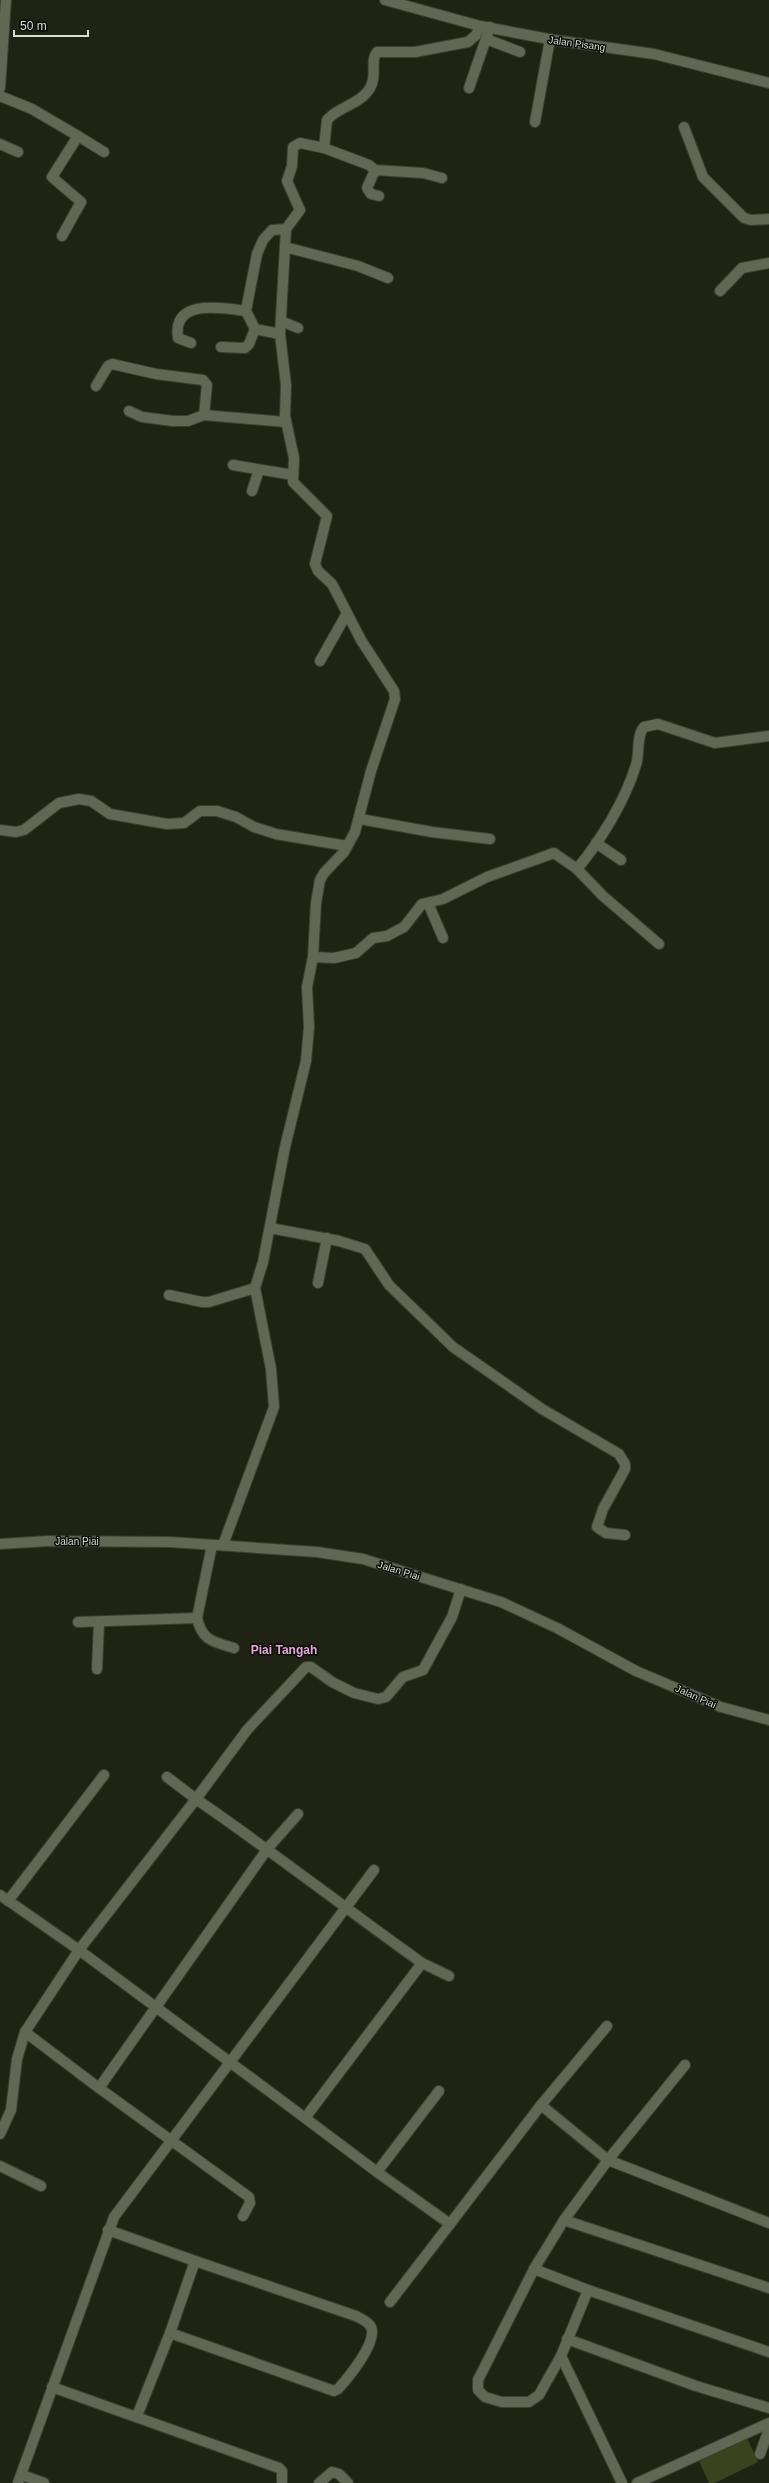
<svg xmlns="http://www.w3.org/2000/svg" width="769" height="2483" font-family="Helvetica,sans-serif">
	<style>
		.green { fill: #3a431e }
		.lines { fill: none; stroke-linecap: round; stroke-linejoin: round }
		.minor-casing { stroke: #3b3f34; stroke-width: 12 }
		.tertiary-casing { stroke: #3b3f34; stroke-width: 12 }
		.minor { stroke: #616755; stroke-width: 10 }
		.tertiary { stroke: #616755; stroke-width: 10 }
		.labels { text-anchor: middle; stroke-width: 3; stroke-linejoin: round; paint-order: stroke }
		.street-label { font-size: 10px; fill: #daddd3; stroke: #0a0c06 }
		.quarter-label { font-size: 12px; font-weight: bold; fill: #e6a8de; stroke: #0a0c06 }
	</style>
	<rect width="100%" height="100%" fill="#1f2314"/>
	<polygon class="green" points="747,2438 758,2462 715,2483 709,2483 699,2461"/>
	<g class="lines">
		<g class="minor-casing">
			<g id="minor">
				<polyline points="486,39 520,52"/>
				<polyline points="0,88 6,0"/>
				<polyline points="469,88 490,27"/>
				<polyline points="0,96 32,109 78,136 52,177 81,202 62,236"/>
				<polyline points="535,122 550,39"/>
				<polyline points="684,127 703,177 744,218 751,220 769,219"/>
				<polyline points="78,136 104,152"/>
				<polyline points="0,144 18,152"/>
				<polyline points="324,148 369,165 375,170 423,173 442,178"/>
				<polyline points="375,170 367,188 371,194 379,196"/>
				<polyline points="285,247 358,266 388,278"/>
				<polyline points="720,291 742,268 769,263"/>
				<polyline points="281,321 298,328"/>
				<polyline points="280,334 255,329 246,311 248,300 257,254 263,240 272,230 286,229"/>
				<path d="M191,343L178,338C172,298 222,308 246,311"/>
				<polyline points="221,347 245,348 249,344 255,329"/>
				<polyline points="96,386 108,366 112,364 156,374 203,380 207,385 204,415"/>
				<polyline points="129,411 142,417 173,421 188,421 204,415 286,422"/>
				<polyline points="233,465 293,475"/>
				<polyline points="252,491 259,470"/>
				<polyline points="320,661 346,615"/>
				<polyline points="360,819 432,832 490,839"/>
				<polyline points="0,830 16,832 24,830 59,803 79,799 91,801 110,814 167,824 184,823 200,811 217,811 236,817 254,827 276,834 347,846"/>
				<polyline points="596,843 621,860"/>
				<path d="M577,869C601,840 625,801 636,765C640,753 636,736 644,727L658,724L715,743L769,736"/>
				<polyline points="428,903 443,938"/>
				<polyline points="313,957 334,958 356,953 373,938 387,936 404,927 422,904 443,899 487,877 554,853 577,869 603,896 659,944"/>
				<polyline points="270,1228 339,1241 365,1249 389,1285 453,1347 542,1409 619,1454 625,1464 625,1469 603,1509 597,1527 606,1533 625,1535"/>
				<polyline points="318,1283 327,1238"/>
				<polyline points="169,1295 202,1302 209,1302 255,1288"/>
				<path d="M223,1545L274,1407L271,1369L255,1288L263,1262L285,1147L306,1061L309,1027L307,987L313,957L316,903L320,880L324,873L344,852L355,832L371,771L395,699L394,691L361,640L332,584L318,571L315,564L327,516L293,482L294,458L285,416L286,385L280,334L286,229L300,210L287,181L292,166L293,147L300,143L324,148L327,120C338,107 358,105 368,91C379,77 369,61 377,52H415L468,42L476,35L480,26"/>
				<polyline points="197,1618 212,1545"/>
				<path d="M78,1622L197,1618C202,1641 214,1642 234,1648"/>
				<polyline points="97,1669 99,1623"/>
				<polyline points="167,1777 196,1799 247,1730 306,1667 311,1667 332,1682 354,1693 378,1699 386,1697 403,1677 423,1670 452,1617 461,1589"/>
				<path d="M0,1895L79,1950L305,2118L422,1963C346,1909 272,1851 196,1799L79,1950L25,2032L17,2059L11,2110L0,2134"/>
				<polyline points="8,1901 104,1775"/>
				<polyline points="422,1963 449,1976"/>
				<polyline points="25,2032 99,2088 268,1848 298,1814"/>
				<polyline points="685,2065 608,2160 564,2220 769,2288"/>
				<polyline points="99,2088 249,2197 250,2203 243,2216"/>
				<polyline points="541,2105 608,2160 769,2223"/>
				<polyline points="305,2118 377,2172 450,2224 541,2105 607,2026"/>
				<polyline points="0,2166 41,2186"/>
				<polyline points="377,2172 439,2091"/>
				<polyline points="108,2230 195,2261 170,2333 137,2416"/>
				<polyline points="534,2269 588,2290"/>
				<polyline points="390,2302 450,2224"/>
				<path d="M170,2333L334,2391L338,2389C348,2378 378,2342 371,2327C368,2321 361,2319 356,2316L195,2261"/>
				<polyline points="567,2339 696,2386 769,2408"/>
				<polyline points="561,2356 539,2395 529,2402 502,2402 485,2397 478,2390 478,2380 534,2269 564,2220"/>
				<polyline points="52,2387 279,2468 282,2471 282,2481"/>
				<polyline points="760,2454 769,2429"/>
				<polyline points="22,2475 44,2483"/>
				<polyline points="18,2483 114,2217 374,1870"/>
				<polyline points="319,2483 332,2472 339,2474 348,2483"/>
				<polyline points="622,2483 561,2356 588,2290 769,2352"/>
				<polyline points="637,2483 769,2423"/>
			</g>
		</g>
		<g class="tertiary-casing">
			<g id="tertiary">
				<polyline points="385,0 480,26 554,40 654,54 769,83"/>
				<polyline points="0,1544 48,1541 170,1542 317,1552 363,1559 501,1602 557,1628 636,1671 721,1707 769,1720"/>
			</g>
		</g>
		<use href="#minor" class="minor"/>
		<use href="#tertiary" class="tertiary"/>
	</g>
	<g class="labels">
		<g class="street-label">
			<text transform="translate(577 43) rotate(8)" y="4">Jalan Pisang</text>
			<text x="77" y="1545">Jalan Piai</text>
			<text transform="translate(399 1570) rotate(17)" y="4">Jalan Piai</text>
			<text transform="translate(696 1696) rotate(24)" y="4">Jalan Piai</text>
		</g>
		<g class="quarter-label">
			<text x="284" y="1654">Piai Tangah</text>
		</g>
	</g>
	<path d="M14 30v6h74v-6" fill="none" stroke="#daddd3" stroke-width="2"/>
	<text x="20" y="30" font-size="12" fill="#daddd3" stroke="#0a0c06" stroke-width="3" paint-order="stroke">50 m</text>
</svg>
